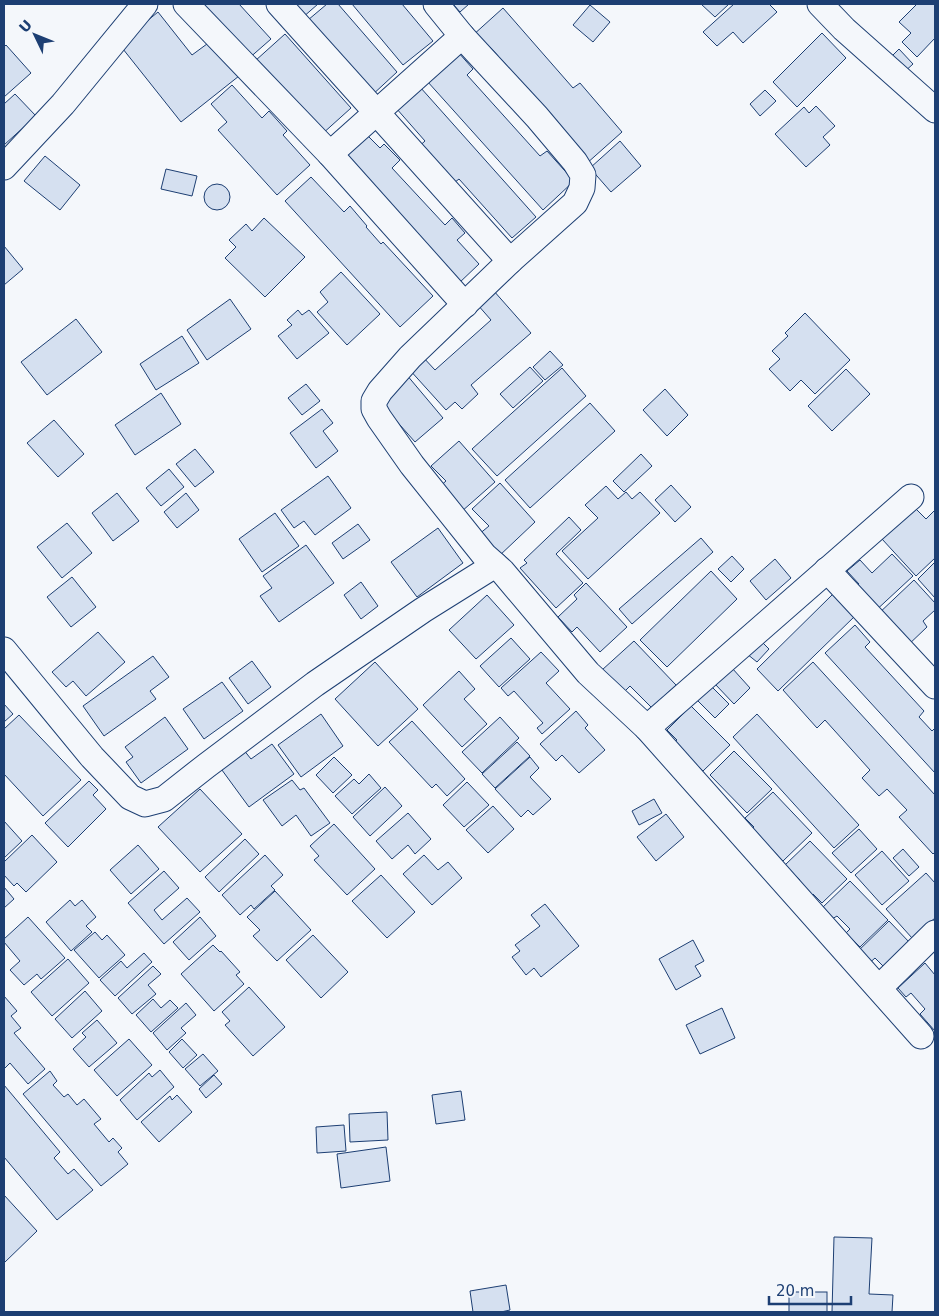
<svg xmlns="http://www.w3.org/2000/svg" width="939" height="1316" font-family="'DejaVu Sans',sans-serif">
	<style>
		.building { fill: #d5e0f0; stroke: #1d3f73 }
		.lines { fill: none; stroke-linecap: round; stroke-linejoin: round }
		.minor-casing { stroke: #1d3f73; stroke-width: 27 }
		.minor { stroke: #f4f7fb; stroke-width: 25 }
	</style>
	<rect width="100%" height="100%" fill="#f4f7fb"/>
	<g class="building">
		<polygon points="197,4 239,4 271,39 247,60"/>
		<polygon points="289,4 318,4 302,18"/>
		<polygon points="327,4 338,4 397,72 370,97 308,20"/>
		<polygon points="352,4 402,4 433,41 403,65"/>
		<polygon points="453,4 469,4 460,12"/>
		<polygon points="701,4 729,4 715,17"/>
		<polygon points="734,4 769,4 777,12 743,43 733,32 717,46 703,32"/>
		<polygon points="917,4 935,4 935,38 917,57 902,42 911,33 899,22"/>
		<polygon points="590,5 610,22 593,42 573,25"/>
		<polygon points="503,8 573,88 580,83 622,132 586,164 548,111 523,83 517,88 501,71 507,66 490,47 485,51 472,36"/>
		<polygon points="158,12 192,55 211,41 239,76 181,122 119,44"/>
		<polygon points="822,33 846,58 797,107 773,82"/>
		<polygon points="285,34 351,108 321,135 255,61"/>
		<polygon points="6,45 31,73 4,97 4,47"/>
		<polygon points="899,49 913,64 903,73 889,59"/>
		<polygon points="458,52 473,69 467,75 540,156 547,151 574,181 543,210 427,81"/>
		<polygon points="232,85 262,118 269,111 287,131 283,135 310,165 277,195 218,130 227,122 211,104"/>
		<polygon points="420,87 536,217 512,238 459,179 450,186 416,149 425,141 396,108"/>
		<polygon points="765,90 776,101 760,116 750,104"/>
		<polygon points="15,94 36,116 4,145 4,104"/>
		<polygon points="816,106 835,126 823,137 830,145 806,167 775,134 804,107 809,113"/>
		<polygon points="366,134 380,148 384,144 400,160 392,168 445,225 452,218 465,233 457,240 479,264 458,284 342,156"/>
		<polygon points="620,141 641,166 611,192 590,168"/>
		<polygon points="45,156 80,185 60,210 24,181"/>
		<polygon points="166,169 197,176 192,196 161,189"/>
		<polygon points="311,177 344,212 350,206 367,226 366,227 381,244 383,242 433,296 400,327 285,201"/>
		<circle cx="217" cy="197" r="13"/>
		<polygon points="264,218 305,257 265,297 225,258 236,247 229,240 246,224 252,231"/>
		<polygon points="4,246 23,269 4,285"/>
		<polygon points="341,272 380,314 347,345 317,312 328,302 320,292"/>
		<polygon points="493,290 531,333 471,385 478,394 462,409 455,402 446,410 408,368 422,356 435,370 491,320 477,304"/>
		<polygon points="230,299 251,329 207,360 187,330"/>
		<polygon points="298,310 302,315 309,310 329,333 297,359 278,336 292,325 287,320"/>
		<polygon points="805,313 850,360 815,394 801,380 790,391 769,369 780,359 772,351 788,336 785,333"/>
		<polygon points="76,319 102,352 47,395 21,362"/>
		<polygon points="182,336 199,363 156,390 140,364"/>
		<polygon points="550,351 563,365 545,380 533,367"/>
		<polygon points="530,367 543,381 513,408 500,394"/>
		<polygon points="562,368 586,396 497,476 472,449"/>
		<polygon points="846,369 870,394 832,431 808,406"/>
		<polygon points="406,374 443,418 415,442 377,399"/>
		<polygon points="306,384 320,401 302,415 288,398"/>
		<polygon points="665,389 688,415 667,436 643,410"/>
		<polygon points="161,393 181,424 135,455 115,425"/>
		<polygon points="590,403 615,431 530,508 505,480"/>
		<polygon points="322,409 333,423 323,431 338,451 316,468 290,433"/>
		<polygon points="54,420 84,454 58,477 27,443"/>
		<polygon points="459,441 495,482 461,512 439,487 446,481 431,466"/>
		<polygon points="195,449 214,472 195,487 176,464"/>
		<polygon points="641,454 652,466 624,492 613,481"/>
		<polygon points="169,469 184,487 161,506 146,488"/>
		<polygon points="328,476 351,508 315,535 304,521 294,528 281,510"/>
		<polygon points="500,483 535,522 498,557 478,535 489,526 472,509"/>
		<polygon points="671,485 691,507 675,522 655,500"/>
		<polygon points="606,486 618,499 626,492 632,499 640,492 660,513 588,579 562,551 598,518 585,505"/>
		<polygon points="117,493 139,521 113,541 92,513"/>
		<polygon points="186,493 199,510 177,528 164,512"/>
		<polygon points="915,508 926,519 935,510 935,558 916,576 882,539"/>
		<polygon points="275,513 299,546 262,572 239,539"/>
		<polygon points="569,517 581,530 556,554 583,583 556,608 520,568 527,563 524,560"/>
		<polygon points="67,523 92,553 62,578 37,547"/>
		<polygon points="358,524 370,540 343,559 332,543"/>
		<polygon points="438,528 463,563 417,597 391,562"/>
		<polygon points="701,538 713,552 632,624 619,609"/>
		<polygon points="306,545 334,583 279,622 260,596 272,588 263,576"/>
		<polygon points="892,554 913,576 872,614 852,591 859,584 847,571 860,560 872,573"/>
		<polygon points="732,556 744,569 731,582 718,569"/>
		<polygon points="775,559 791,578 766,600 750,581"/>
		<polygon points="935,562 935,598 918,579"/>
		<polygon points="711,571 737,599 667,667 640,640"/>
		<polygon points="72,577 96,607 71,627 47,597"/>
		<polygon points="914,580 935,603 935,610 923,621 927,627 905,648 876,616"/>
		<polygon points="361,582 378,606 361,619 344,595"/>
		<polygon points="586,583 627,627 600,652 577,627 572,632 558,617 577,599 574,595"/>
		<polygon points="834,593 856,615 778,691 757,669"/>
		<polygon points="487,595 514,625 476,659 449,630"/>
		<polygon points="855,625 870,642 865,647 924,711 919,717 932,731 935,728 935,773 825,653"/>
		<polygon points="98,632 125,662 86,696 73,681 66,687 52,672"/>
		<polygon points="511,638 530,659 499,687 480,666"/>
		<polygon points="760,640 769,649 757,662 747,654"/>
		<polygon points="634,641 676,685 652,708 630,686 623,693 602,670"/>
		<polygon points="541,652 559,671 546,683 570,709 542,734 537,728 543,723 514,691 508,696 501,688"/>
		<polygon points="153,656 169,677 150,691 156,699 104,736 83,706"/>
		<polygon points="252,661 271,687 248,704 229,678"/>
		<polygon points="375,662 418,709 378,746 335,699"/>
		<polygon points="813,662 935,795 935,852 933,854 899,817 907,810 887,789 879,796 862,778 870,770 825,720 817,728 783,690"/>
		<polygon points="732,668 750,688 734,704 715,684"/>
		<polygon points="459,671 475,689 464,699 487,724 462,747 423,705"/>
		<polygon points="222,682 243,711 204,739 183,709"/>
		<polygon points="711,686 729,704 715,718 697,700"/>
		<polygon points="4,704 13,714 4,722"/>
		<polygon points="691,706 730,745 703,771 674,742 677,740 667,730"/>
		<polygon points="576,711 588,725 585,728 605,750 579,773 562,755 556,761 540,744"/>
		<polygon points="321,714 343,746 301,777 278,745"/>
		<polygon points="757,714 859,825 834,848 733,737"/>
		<polygon points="19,715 81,780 43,816 4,774 4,729"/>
		<polygon points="165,717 188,749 141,783 126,762 133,757 125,747"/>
		<polygon points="500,717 519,738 482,773 462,752"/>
		<polygon points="412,721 465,779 447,796 436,784 432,788 389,742"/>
		<polygon points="517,742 530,756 495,788 482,774"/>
		<polygon points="272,744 294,774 249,807 219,766 243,749 251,759"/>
		<polygon points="734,751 772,789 747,813 710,775"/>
		<polygon points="334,757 352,775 333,793 316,775"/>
		<polygon points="530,757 539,768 530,777 551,799 533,815 528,810 521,817 495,789"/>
		<polygon points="369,774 381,788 352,814 335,796 354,779 359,784"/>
		<polygon points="292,780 300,790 304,788 330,823 311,836 296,815 282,826 263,800"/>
		<polygon points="89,781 98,790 93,795 106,809 68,847 45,823"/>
		<polygon points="467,782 489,805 464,827 443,805"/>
		<polygon points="385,787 402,806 370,836 353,817"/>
		<polygon points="200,789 242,834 200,872 158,827"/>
		<polygon points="773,792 812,833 783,861 752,829 754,827 745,818"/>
		<polygon points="654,799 662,813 639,825 632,811"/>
		<polygon points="493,806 514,829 488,853 466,830"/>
		<polygon points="408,813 431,839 415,854 408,845 392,859 376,841"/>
		<polygon points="666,814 684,837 656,861 637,837"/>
		<polygon points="4,821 22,841 4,858"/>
		<polygon points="334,824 375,869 347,895 314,860 319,856 310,846"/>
		<polygon points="859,829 877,849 851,873 832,853"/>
		<polygon points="32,835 57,862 26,892 17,883 14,886 4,875 4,862"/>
		<polygon points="245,839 259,854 219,892 205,877"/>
		<polygon points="810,841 847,879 822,903 813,894 807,900 794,886 800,880 785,865"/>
		<polygon points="138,845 159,869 131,894 110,870"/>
		<polygon points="903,849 919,867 909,876 893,858"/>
		<polygon points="882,851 909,881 882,905 855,875"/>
		<polygon points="265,855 283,875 271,886 275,890 254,909 251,905 240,915 222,895"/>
		<polygon points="424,855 438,870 448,862 462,878 432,905 403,874"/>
		<polygon points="164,871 179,888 154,910 162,920 187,898 200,912 164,944 128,903"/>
		<polygon points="926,873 935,883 935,918 912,938 886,909"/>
		<polygon points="381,875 415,912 387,938 352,901"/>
		<polygon points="850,881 888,920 860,947 846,933 850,929 837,916 832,919 822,908"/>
		<polygon points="4,887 14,899 4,908"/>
		<polygon points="275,891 311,930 277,961 253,936 260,930 247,917"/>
		<polygon points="70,900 75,906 82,900 96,917 86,926 92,932 71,951 46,922"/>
		<polygon points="545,904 579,946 541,977 534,968 526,975 512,957 520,951 515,945 540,926 531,915"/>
		<polygon points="28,917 65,958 41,979 37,974 24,985 10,970 20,961 4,942 4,939"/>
		<polygon points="200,917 216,936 189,960 173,942"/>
		<polygon points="889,921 910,943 885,968 875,958 866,966 855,954"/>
		<polygon points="95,932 102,940 107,935 125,955 99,978 74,950"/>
		<polygon points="313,935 348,972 321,998 286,960"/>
		<polygon points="693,940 704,961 695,966 701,976 676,990 659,959"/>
		<polygon points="213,945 220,952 221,951 240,972 236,975 244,984 214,1011 181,974"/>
		<polygon points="144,953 152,962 115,996 100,980 121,961 127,968"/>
		<polygon points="68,959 89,983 52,1016 31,992"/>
		<polygon points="925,963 935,975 935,1031 920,1014 925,1009 911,993 906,997 898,988"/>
		<polygon points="153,966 161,974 148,985 156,994 132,1014 118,998"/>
		<polygon points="249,987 285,1027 253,1056 225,1025 230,1021 222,1012"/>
		<polygon points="85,991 102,1011 72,1038 55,1019"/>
		<polygon points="4,996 17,1011 11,1016 21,1028 14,1033 45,1069 28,1084 10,1063 4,1069"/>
		<polygon points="153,999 161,1008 170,1000 178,1008 151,1032 136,1015"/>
		<polygon points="186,1003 196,1015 181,1028 186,1033 167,1050 153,1033"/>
		<polygon points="722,1008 735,1038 700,1054 686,1025"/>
		<polygon points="97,1020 117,1043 89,1067 73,1049 86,1037 82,1033"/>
		<polygon points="129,1039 152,1065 117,1096 94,1070"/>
		<polygon points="182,1039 197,1055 183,1068 169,1052"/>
		<polygon points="203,1054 218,1071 200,1086 185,1069"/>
		<polygon points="160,1070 174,1087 137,1120 120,1100 149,1073 152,1077"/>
		<polygon points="50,1071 57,1081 53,1085 64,1097 68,1094 77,1105 84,1099 101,1119 94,1124 109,1142 113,1138 122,1148 118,1152 128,1164 101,1186 23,1094"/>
		<polygon points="214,1075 222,1084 206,1098 199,1089"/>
		<polygon points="4,1085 60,1152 54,1158 68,1174 74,1169 93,1190 57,1220 4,1157"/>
		<polygon points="461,1091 465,1120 436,1124 432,1095"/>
		<polygon points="177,1095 192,1112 159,1142 141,1122 170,1096 172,1100"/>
		<polygon points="387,1112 388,1140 350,1142 349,1114"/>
		<polygon points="344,1125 346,1151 317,1153 316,1127"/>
		<polygon points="386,1147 390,1181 341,1188 337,1154"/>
		<polygon points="4,1195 37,1231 4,1263"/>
		<polygon points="834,1237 872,1238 869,1294 893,1295 892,1312 832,1312"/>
		<polygon points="506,1285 510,1310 501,1312 473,1312 470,1291"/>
		<rect x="789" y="1292" width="38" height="20"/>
	</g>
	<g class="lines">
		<g class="minor-casing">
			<g id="minor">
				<polyline points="186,4 330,154 465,305"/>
				<polyline points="279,4 510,261"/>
				<polyline points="436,4 462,36 537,117 575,162 583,175 582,188 575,203 510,261 410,357 380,391 374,401 374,409 379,418 412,465 484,555 502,571 588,673 647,728 921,1036"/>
				<polyline points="820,4 844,29 935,110"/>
				<polyline points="330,154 462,36"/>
				<polyline points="4,167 63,104 145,4"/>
				<polyline points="827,570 935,686"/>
				<polyline points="4,650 92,757 130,797 145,804 164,799 206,766 315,684 423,610 495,565"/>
				<polyline points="647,728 911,497"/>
				<polyline points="879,988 935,933"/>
			</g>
		</g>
		<use href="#minor" class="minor"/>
	</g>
	<rect width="939" height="1316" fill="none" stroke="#1d3f73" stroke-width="10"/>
	<g transform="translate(35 35) rotate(313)" stroke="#f4f7fb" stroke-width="4" paint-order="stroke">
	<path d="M0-4L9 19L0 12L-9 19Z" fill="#1d3f73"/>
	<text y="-8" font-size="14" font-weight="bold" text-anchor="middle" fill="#1d3f73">U</text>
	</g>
	<path d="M769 1296v8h82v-8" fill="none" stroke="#1d3f73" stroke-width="2.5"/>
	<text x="776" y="1296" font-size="15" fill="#1d3f73" stroke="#f4f7fb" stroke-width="4" paint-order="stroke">20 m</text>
</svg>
